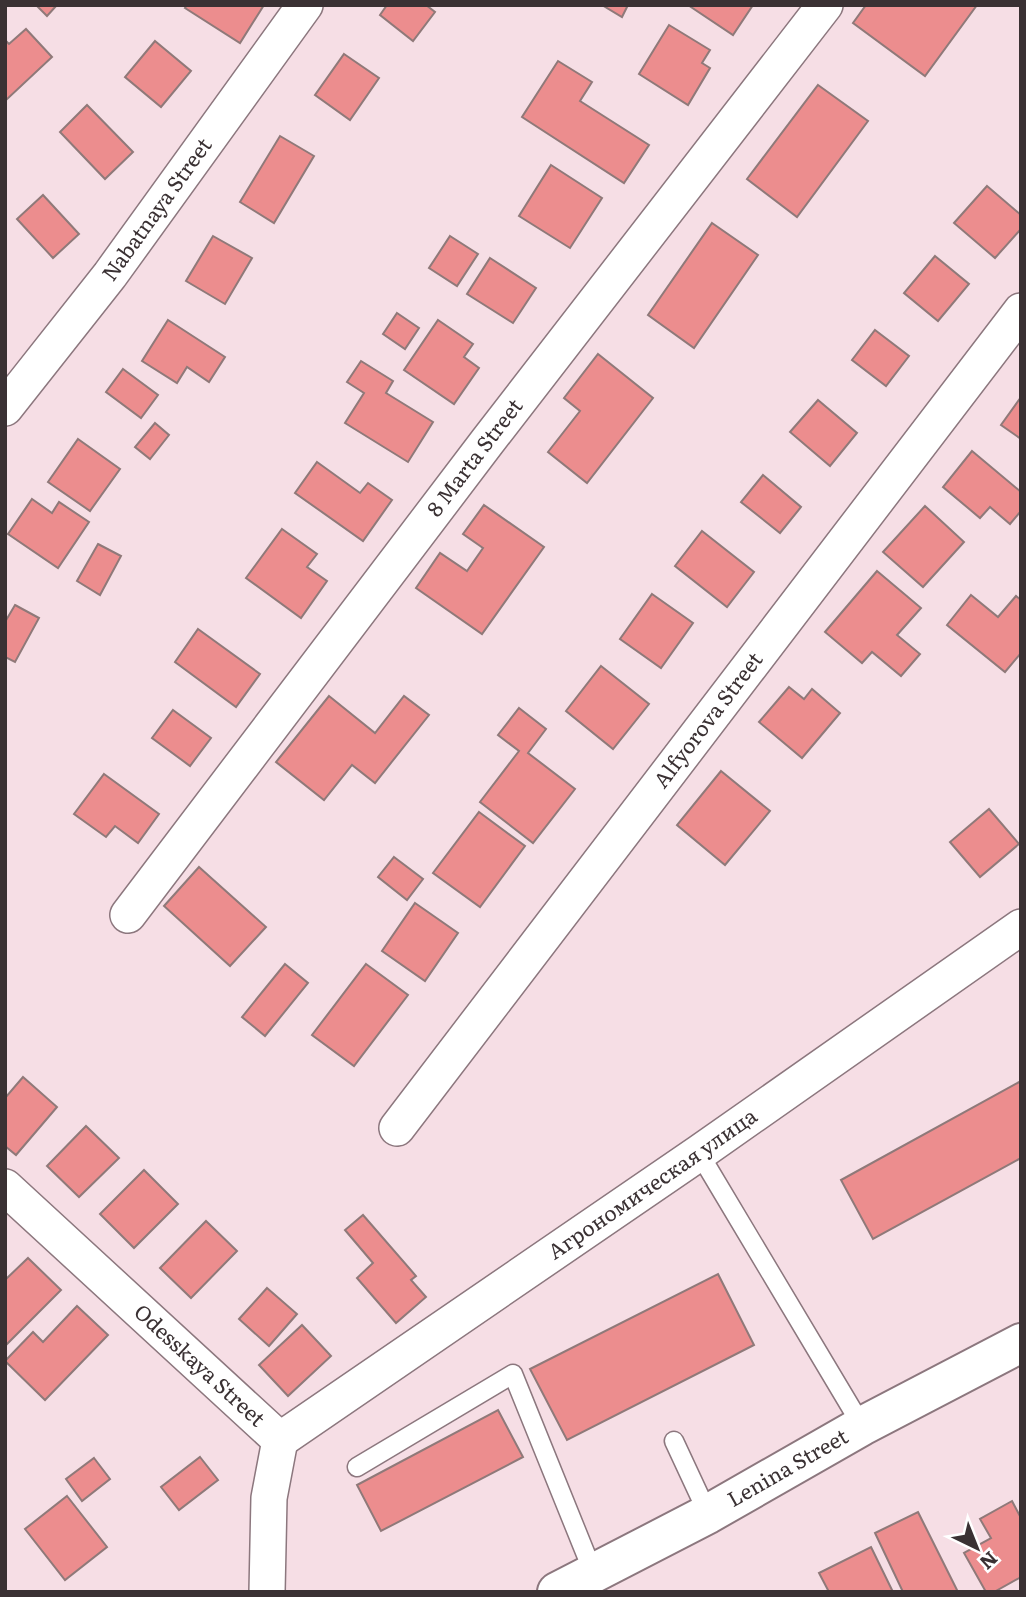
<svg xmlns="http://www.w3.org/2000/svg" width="1026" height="1597" font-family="Literata,serif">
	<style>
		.building { fill: #ec8d8e; stroke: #8f7979; stroke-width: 2 }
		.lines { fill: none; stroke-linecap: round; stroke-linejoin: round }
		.service-casing { stroke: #8c777e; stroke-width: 21 }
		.minor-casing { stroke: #8c777e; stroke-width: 38 }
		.tertiary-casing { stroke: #8c777e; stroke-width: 42 }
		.service { stroke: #fff; stroke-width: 18 }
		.minor { stroke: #fff; stroke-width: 35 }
		.tertiary { stroke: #fff; stroke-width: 38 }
		.labels { text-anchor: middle; stroke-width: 7; stroke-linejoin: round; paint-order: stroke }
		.street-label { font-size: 21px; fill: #3a3133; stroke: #fff }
	</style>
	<rect width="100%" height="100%" fill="#f6dee5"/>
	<g class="building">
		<polygon points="36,5 57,5 47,16"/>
		<polygon points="187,5 264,5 240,43 185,8"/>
		<polygon points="387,5 426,5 435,12 413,41 380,15"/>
		<polygon points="602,5 628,5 622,17"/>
		<polygon points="688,5 753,5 733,35"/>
		<polygon points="866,5 977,5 925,76 853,23"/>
		<polygon points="669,25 710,50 702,63 710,68 688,105 639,74"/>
		<polygon points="26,29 52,57 5,101 5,40 9,44"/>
		<polygon points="155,41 191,71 161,107 125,77"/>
		<polygon points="344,54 379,78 350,120 315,95"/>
		<polygon points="558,61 592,82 580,101 649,145 624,183 522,117"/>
		<polygon points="818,85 868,121 797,217 747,179"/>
		<polygon points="87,105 133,152 105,179 60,132"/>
		<polygon points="280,136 314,156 274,223 240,202"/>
		<polygon points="551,165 602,198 570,248 519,216"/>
		<polygon points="987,186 1021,215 1021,229 995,258 954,223"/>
		<polygon points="43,195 79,234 53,258 17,219"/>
		<polygon points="712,223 758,255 694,348 648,315"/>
		<polygon points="213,236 252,258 225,304 186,281"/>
		<polygon points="450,236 478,254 457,286 429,268"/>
		<polygon points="935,256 969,284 938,321 904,293"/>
		<polygon points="490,258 536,288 513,323 467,294"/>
		<polygon points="397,313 419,328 405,349 383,334"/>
		<polygon points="168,320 225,357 209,382 187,367 177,383 142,361"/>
		<polygon points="438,320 473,344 464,357 479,368 454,404 404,370"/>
		<polygon points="875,330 909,356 886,386 852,360"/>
		<polygon points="598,354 653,398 587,483 548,452 580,411 564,398"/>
		<polygon points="361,361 393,381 386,393 433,422 408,462 345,423 364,393 347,382"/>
		<polygon points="123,369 158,395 141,418 106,392"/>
		<polygon points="1021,397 1021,439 1001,425"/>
		<polygon points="818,400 857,433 830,466 790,432"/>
		<polygon points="155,423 169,435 150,459 135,447"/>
		<polygon points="78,439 120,469 90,511 48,482"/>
		<polygon points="972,451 1021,492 1021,511 1010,524 990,507 980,518 943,487"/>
		<polygon points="317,462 360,493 368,483 392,500 363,541 295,493"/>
		<polygon points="763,475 801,507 780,533 741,502"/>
		<polygon points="32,499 52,513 59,502 89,522 58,568 8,534"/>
		<polygon points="484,505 544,547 482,634 416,588 440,553 467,571 483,548 463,534"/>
		<polygon points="925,506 964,542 923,587 883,552"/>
		<polygon points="282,529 317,554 307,567 327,581 301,618 246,578"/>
		<polygon points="702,531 754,572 727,607 675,566"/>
		<polygon points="98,544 121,556 100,595 77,581"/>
		<polygon points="877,571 921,608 897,635 920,654 901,676 872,652 862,663 825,632"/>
		<polygon points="652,594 693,623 661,668 620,639"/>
		<polygon points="971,595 998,617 1016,596 1021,600 1021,653 1005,672 947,625"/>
		<polygon points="15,605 39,618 15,662 5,657 5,622"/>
		<polygon points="198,629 260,674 236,707 175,662"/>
		<polygon points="601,666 649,704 613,749 566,711"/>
		<polygon points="789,687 804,699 812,689 840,713 802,758 759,722"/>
		<polygon points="329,696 375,733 404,696 429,715 375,783 352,765 324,800 276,762"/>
		<polygon points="519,708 546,729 528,753 575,789 533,843 480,802 519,751 498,735"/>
		<polygon points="173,710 211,738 190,766 152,738"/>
		<polygon points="721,771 770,811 725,865 677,825"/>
		<polygon points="104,774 159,814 138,843 115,826 106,837 74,814"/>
		<polygon points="989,809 1019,844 980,877 950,842"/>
		<polygon points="479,812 525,846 480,907 433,873"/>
		<polygon points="394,857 423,879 407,900 378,877"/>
		<polygon points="199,867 266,927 230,966 164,906"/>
		<polygon points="415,903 458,933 425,981 382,951"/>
		<polygon points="285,964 308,983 265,1036 242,1017"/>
		<polygon points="366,964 408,995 354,1066 312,1035"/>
		<polygon points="23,1077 57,1107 16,1155 5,1146 5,1098"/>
		<polygon points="1021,1081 1021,1158 873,1239 841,1180"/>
		<polygon points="86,1126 119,1158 79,1197 47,1166"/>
		<polygon points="144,1170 178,1204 134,1248 100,1214"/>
		<polygon points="363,1215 416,1276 411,1280 426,1297 396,1323 357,1278 373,1263 345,1230"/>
		<polygon points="206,1221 237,1251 191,1298 160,1268"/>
		<polygon points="28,1258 61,1290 6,1345 5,1280"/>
		<polygon points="718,1274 754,1345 567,1440 530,1369"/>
		<polygon points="267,1288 297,1314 269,1346 239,1319"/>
		<polygon points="77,1306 108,1335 45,1400 5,1361 33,1332 43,1342"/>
		<polygon points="302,1325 331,1356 288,1396 259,1365"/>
		<polygon points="498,1410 523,1457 381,1531 357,1485"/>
		<polygon points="200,1457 218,1480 179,1510 161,1487"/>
		<polygon points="94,1458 110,1479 82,1501 66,1479"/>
		<polygon points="67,1496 107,1547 65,1580 25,1529"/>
		<polygon points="1012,1501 1021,1518 1021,1577 994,1592 986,1592 964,1553 991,1538 980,1519"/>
		<polygon points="918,1512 958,1592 903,1592 875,1533"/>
		<polygon points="871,1547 893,1592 829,1592 819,1573"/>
	</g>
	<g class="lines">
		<g class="service-casing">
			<g id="service">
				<polyline points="699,1153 862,1426"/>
				<polyline points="674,1441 708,1514"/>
				<polyline points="357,1467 513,1374 593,1572"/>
			</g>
		</g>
		<g class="minor-casing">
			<g id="minor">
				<path id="s1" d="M5,408L110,275L305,5"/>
				<path id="s2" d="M128,915L487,442L825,5"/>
				<path id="s3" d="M397,1128L1021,311"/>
				<path id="s4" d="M5,1187L280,1440L269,1498L267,1592"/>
				<path id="s5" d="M280,1440L699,1153L1021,927"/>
			</g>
		</g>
		<g class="tertiary-casing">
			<g id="tertiary">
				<path id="s6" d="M557,1592L708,1514L862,1426L1021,1343"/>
			</g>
		</g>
		<use href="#service" class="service"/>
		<use href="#minor" class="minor"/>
		<use href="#tertiary" class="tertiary"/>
	</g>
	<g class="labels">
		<g class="street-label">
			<text dy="7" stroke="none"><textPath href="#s1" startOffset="250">Nabatnaya Street</textPath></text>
			<text dy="7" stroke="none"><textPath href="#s2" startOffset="574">8 Marta Street</textPath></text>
			<text dy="7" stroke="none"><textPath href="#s3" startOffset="513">Alfyorova Street</textPath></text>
			<text dy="7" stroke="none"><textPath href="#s5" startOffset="452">Агрономическая улица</textPath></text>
			<text dy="7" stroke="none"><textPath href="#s4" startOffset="264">Odesskaya Street</textPath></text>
			<text dy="7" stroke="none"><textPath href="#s6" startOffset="262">Lenina Street</textPath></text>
		</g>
	</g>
	<rect width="1026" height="1597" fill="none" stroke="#3a3133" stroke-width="14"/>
	<g transform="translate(977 1548) rotate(137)" stroke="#ffffff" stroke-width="5" paint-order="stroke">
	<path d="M0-5L12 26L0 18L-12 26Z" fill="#3a3133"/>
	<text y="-10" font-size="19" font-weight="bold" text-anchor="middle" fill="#3a3133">N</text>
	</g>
</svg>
